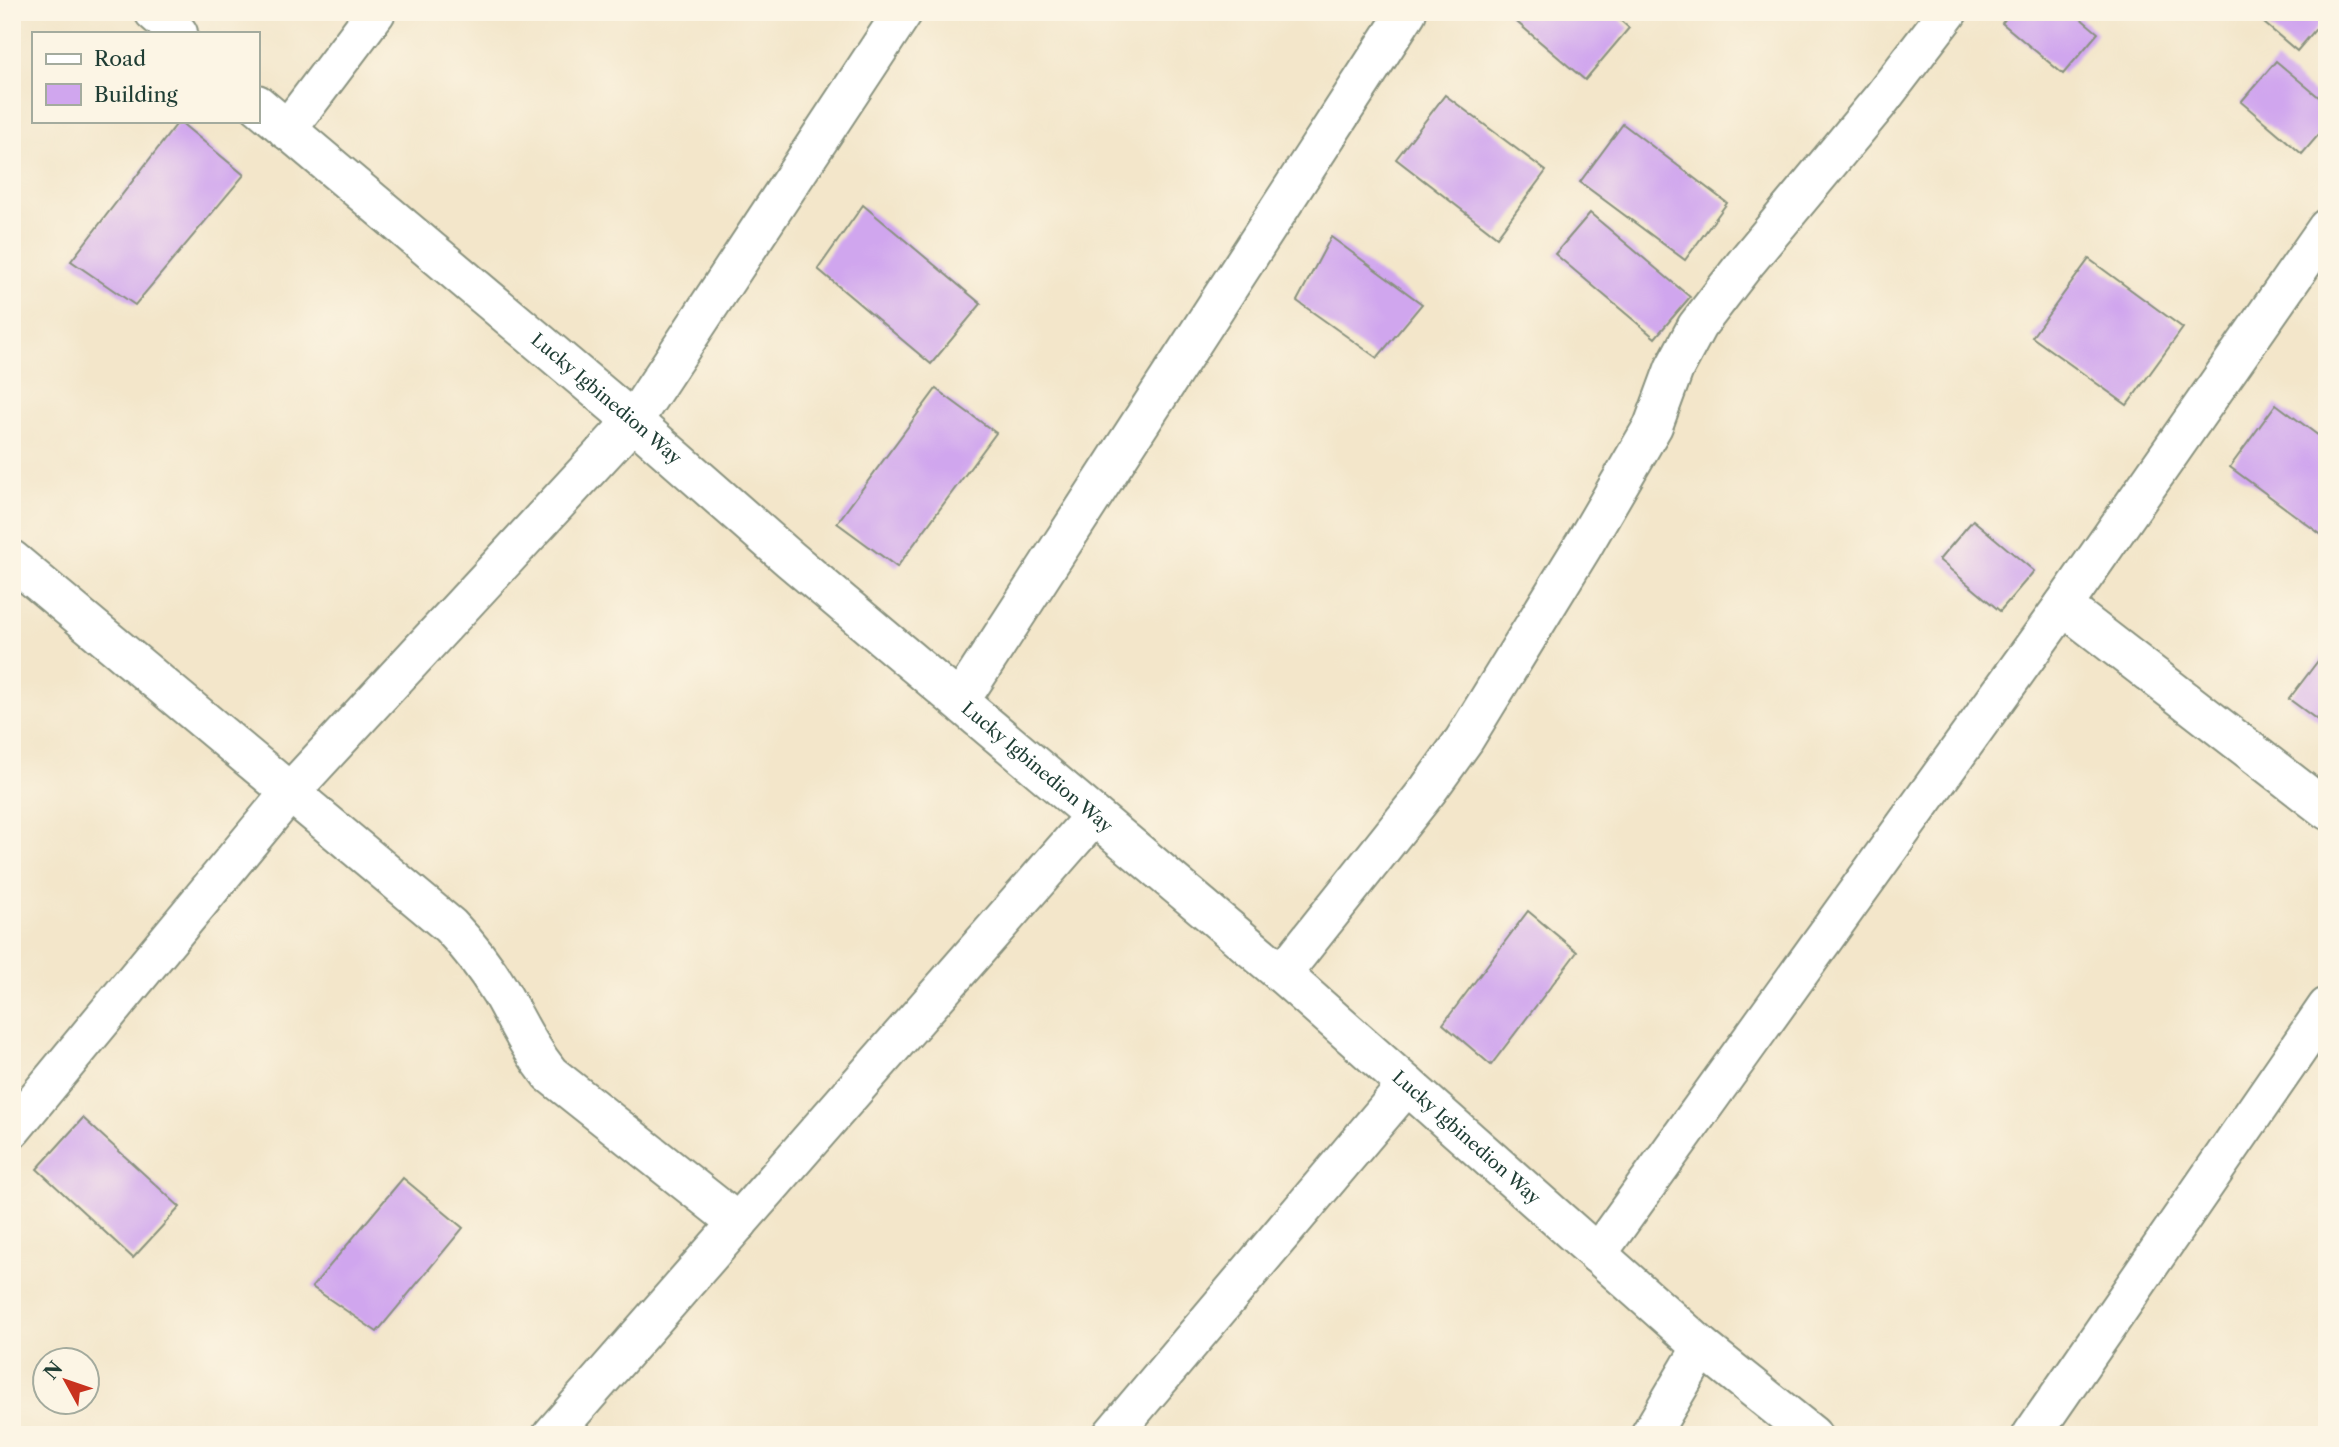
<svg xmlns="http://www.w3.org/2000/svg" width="2339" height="1447" font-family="'Libre Caslon Text',serif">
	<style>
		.building { fill: #d0a6ee }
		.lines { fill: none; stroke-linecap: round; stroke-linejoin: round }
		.minor-casing { stroke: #89927f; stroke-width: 42 }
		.tertiary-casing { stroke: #89927f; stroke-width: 42 }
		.minor { stroke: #fff; stroke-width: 38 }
		.tertiary { stroke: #fff; stroke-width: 38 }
		.labels { text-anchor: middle; stroke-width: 5; stroke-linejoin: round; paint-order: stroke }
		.street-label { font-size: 18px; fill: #1f3d34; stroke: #fcf5e5 }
	</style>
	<rect width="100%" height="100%" fill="#fcf5e5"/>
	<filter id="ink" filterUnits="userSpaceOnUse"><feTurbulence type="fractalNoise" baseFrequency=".0143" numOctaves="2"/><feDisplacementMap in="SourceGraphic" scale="14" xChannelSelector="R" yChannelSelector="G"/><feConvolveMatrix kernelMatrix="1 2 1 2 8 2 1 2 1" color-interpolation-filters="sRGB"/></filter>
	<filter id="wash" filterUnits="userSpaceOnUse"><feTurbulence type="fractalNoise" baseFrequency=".00686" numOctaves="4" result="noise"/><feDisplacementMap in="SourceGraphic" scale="28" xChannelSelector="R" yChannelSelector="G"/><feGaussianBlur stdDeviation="1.57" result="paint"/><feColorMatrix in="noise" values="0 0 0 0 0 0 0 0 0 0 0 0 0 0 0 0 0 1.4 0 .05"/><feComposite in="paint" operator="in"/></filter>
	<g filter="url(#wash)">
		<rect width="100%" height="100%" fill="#f3e6ca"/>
		<g id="blocks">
			<g class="building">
				<polygon points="1505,12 1611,12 1629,28 1585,80"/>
				<polygon points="2011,12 2073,12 2098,33 2063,74 2002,23"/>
				<polygon points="2251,12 2327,12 2327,16 2297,51"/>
				<polygon points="2276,61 2327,104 2327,125 2302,154 2241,102"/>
				<polygon points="1445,95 1546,171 1497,237 1396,159"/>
				<polygon points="179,121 244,175 135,305 71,261"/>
				<polygon points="1623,124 1727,203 1685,260 1580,182"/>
				<polygon points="863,205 981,304 931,364 818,269"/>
				<polygon points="1590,213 1690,297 1655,338 1555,254"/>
				<polygon points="1331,237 1422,304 1377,358 1297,301"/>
				<polygon points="2089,259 2183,328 2127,405 2032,337"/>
				<polygon points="936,389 996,433 897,567 837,523"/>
				<polygon points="2276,404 2327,442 2327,539 2230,467"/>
				<polygon points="1973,520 2034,571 2000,611 1939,560"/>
				<polygon points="2327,649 2327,727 2289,699"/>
				<polygon points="1528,911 1577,952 1491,1065 1443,1024"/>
				<polygon points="83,1118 180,1207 133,1258 37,1169"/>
				<polygon points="403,1178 463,1228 377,1332 312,1287"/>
			</g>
		</g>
	</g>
	<g filter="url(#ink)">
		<use href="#blocks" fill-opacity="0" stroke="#89927f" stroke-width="2"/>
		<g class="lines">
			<g class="minor-casing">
				<g id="minor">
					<polyline points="287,130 376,12"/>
					<path d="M12,560L450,926C469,946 486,968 500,991C517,1021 528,1046 550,1074L738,1223"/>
					<polyline points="2063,606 2327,810"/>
					<polyline points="960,701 1407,12"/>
					<polyline points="1282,974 1428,790 1464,740 1583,546 1653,426 1674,369 1697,326 1748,260 1879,102 1948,12"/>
					<polyline points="12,1129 291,791 633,421 903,12"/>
					<polyline points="1597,1254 2063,606 2327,228"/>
					<polyline points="552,1435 1094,816"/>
					<polyline points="1112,1435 1407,1085"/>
					<polyline points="1650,1435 1702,1347"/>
					<polyline points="2032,1435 2327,1007"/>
				</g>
			</g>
			<g class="tertiary-casing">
				<g id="tertiary">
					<polyline points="154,12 178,33"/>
					<path id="s1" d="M257,104L633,421L790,559L1282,974L1702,1347L1812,1435"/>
				</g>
			</g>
			<use href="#minor" class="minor"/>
			<use href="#tertiary" class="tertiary"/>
		</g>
	</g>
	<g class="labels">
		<g class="street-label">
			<text dy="6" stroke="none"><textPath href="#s1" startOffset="457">Lucky Igbinedion Way</textPath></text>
			<text dy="6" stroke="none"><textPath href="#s1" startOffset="1024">Lucky Igbinedion Way</textPath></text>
			<text dy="6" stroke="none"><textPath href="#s1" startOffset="1591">Lucky Igbinedion Way</textPath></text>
		</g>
	</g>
	<rect width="2339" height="1447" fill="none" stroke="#fcf5e5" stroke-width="42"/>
	<rect x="32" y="32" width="228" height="91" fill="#fcf5e5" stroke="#a4ab9e" stroke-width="2"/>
	<rect x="46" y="54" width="35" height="10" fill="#ffffff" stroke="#a4ab9e" stroke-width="2"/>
	<text x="94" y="66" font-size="21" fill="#1f3d34">Road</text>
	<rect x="46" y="84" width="35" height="21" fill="#d0a6ee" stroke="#a4ab9e" stroke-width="2"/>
	<text x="94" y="102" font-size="21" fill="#1f3d34">Building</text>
	<g transform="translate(66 1381) rotate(310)"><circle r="33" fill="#fcf5e5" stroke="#a4ab9e" stroke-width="2"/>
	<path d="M0-5L12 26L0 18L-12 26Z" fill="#c8321e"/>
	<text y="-10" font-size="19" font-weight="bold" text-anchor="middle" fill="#1f3d34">N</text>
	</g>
</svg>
